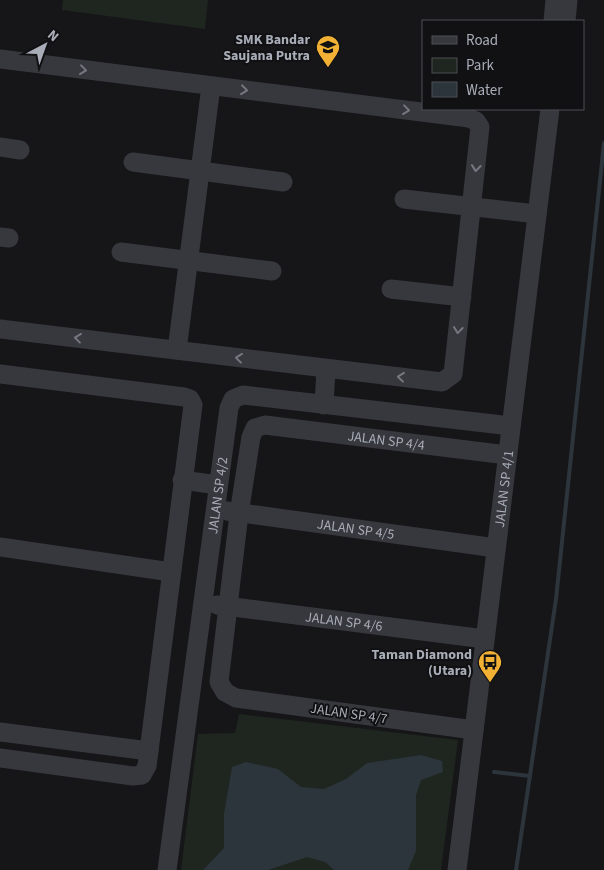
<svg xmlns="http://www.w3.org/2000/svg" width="604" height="870" font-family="'Source Sans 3',sans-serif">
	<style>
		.green { fill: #1e261f }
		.water { fill: #2c353c }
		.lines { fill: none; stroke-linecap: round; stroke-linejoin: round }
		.stream { stroke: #2c353c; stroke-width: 4 }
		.minor { stroke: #37383d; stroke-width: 19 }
		.oneway { stroke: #757881 }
		.labels { text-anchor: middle; stroke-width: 4; stroke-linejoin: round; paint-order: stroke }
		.poi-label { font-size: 14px; font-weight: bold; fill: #a8adb8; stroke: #111113; text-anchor: end }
		.street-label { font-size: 14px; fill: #a8adb8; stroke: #111113 }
	</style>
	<rect width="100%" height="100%" fill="#161618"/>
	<g class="green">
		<polygon points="63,0 208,0 205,29 62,10"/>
		<polygon points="239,714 458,740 441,870 181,870 198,734 235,733"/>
	</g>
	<polygon class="water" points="421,755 442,761 443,772 421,780 416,795 416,851 408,870 334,870 325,862 307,857 268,870 203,870 224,848 224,814 232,767 246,762 278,769 301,787 324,789 346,779 367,763"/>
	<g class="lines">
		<g class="stream">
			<polyline points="494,772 530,776"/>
			<polyline points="516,870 556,599 604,143"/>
		</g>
		<g class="minor">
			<polyline points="553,21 555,0"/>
			<polyline points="566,21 568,0"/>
			<polyline points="0,59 469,118 476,121 480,127 453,374 442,382 0,329"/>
			<polyline points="0,147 20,150"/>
			<polyline points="133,162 283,182"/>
			<polyline points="404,199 537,214"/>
			<polyline points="0,237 9,238"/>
			<polyline points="121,252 272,271"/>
			<polyline points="391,289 462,297"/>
			<polyline points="177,350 211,86"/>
			<polyline points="0,374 184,397 190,399 193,405 149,751 0,732"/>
			<polyline points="324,405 326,369"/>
			<polyline points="182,480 218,485"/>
			<path id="s1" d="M227,511L496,548"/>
			<polyline points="0,547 171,572"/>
			<path id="s2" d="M217,605L485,639"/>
			<path id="s3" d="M474,730L236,698L225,692L219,682L239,514L251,437L255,428L265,425L507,455"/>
			<polyline points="0,758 133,776 142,775 147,766 149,751"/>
			<path id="s4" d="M167,870L229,408L233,399L243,395L511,426"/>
			<path id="s5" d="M457,870L550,109"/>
		</g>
	</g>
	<defs><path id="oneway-chevron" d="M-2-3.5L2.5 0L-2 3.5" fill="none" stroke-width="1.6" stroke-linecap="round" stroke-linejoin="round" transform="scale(1.25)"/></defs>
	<g class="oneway">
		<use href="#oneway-chevron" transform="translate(83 70) rotate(7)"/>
		<use href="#oneway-chevron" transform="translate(244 90) rotate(7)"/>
		<use href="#oneway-chevron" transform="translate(406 110) rotate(7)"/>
		<use href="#oneway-chevron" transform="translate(476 168) rotate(96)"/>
		<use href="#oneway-chevron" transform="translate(458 330) rotate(97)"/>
		<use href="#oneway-chevron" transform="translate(78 338) rotate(-173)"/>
		<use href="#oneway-chevron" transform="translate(239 358) rotate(-173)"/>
		<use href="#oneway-chevron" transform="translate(401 377) rotate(-174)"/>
	</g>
	<defs>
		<g id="school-pin" transform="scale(1.25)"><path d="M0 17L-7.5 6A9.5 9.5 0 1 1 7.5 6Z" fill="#f2b134" stroke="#111113"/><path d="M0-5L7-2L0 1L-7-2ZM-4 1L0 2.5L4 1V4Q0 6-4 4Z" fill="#111"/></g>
		<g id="bus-pin" transform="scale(1.25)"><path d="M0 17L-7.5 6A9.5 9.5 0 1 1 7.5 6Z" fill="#f2b134" stroke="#111113"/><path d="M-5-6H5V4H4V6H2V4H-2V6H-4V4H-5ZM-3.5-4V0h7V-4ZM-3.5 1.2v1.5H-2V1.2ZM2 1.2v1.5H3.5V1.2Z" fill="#111"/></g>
	</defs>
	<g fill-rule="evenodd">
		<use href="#school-pin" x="328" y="47"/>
		<use href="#bus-pin" x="490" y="662"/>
	</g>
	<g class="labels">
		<g class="poi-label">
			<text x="310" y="44">SMK Bandar<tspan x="310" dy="16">Saujana Putra</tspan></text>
			<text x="472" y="659">Taman Diamond<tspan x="472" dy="16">(Utara)</tspan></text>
		</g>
		<g class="street-label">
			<text dy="5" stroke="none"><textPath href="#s3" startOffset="654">JALAN SP 4/4</textPath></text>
			<text dy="5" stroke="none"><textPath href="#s5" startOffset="384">JALAN SP 4/1</textPath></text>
			<text dy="5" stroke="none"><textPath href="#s4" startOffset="378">JALAN SP 4/2</textPath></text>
			<text dy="5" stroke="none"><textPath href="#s1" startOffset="130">JALAN SP 4/5</textPath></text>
			<text dy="5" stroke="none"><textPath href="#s2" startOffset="128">JALAN SP 4/6</textPath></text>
			<text transform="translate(349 713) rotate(8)" y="5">JALAN SP 4/7</text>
		</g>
	</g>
	<rect x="422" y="20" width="162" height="90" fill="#111113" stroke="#4d4f55"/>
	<rect x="432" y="36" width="25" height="8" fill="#37383d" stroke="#4d4f55"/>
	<text x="466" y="45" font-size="15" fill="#a8adb8">Road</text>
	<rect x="432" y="58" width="25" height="15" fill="#1e261f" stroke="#4d4f55"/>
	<text x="466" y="70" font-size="15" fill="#a8adb8">Park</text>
	<rect x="432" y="82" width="25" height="15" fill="#2c353c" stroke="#4d4f55"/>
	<text x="466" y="95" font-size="15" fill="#a8adb8">Water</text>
	<g transform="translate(45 45) rotate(41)" stroke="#111113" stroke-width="4" paint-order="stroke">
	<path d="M0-4L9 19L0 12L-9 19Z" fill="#a8adb8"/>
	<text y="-8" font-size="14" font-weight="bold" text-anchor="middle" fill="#a8adb8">N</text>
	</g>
</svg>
